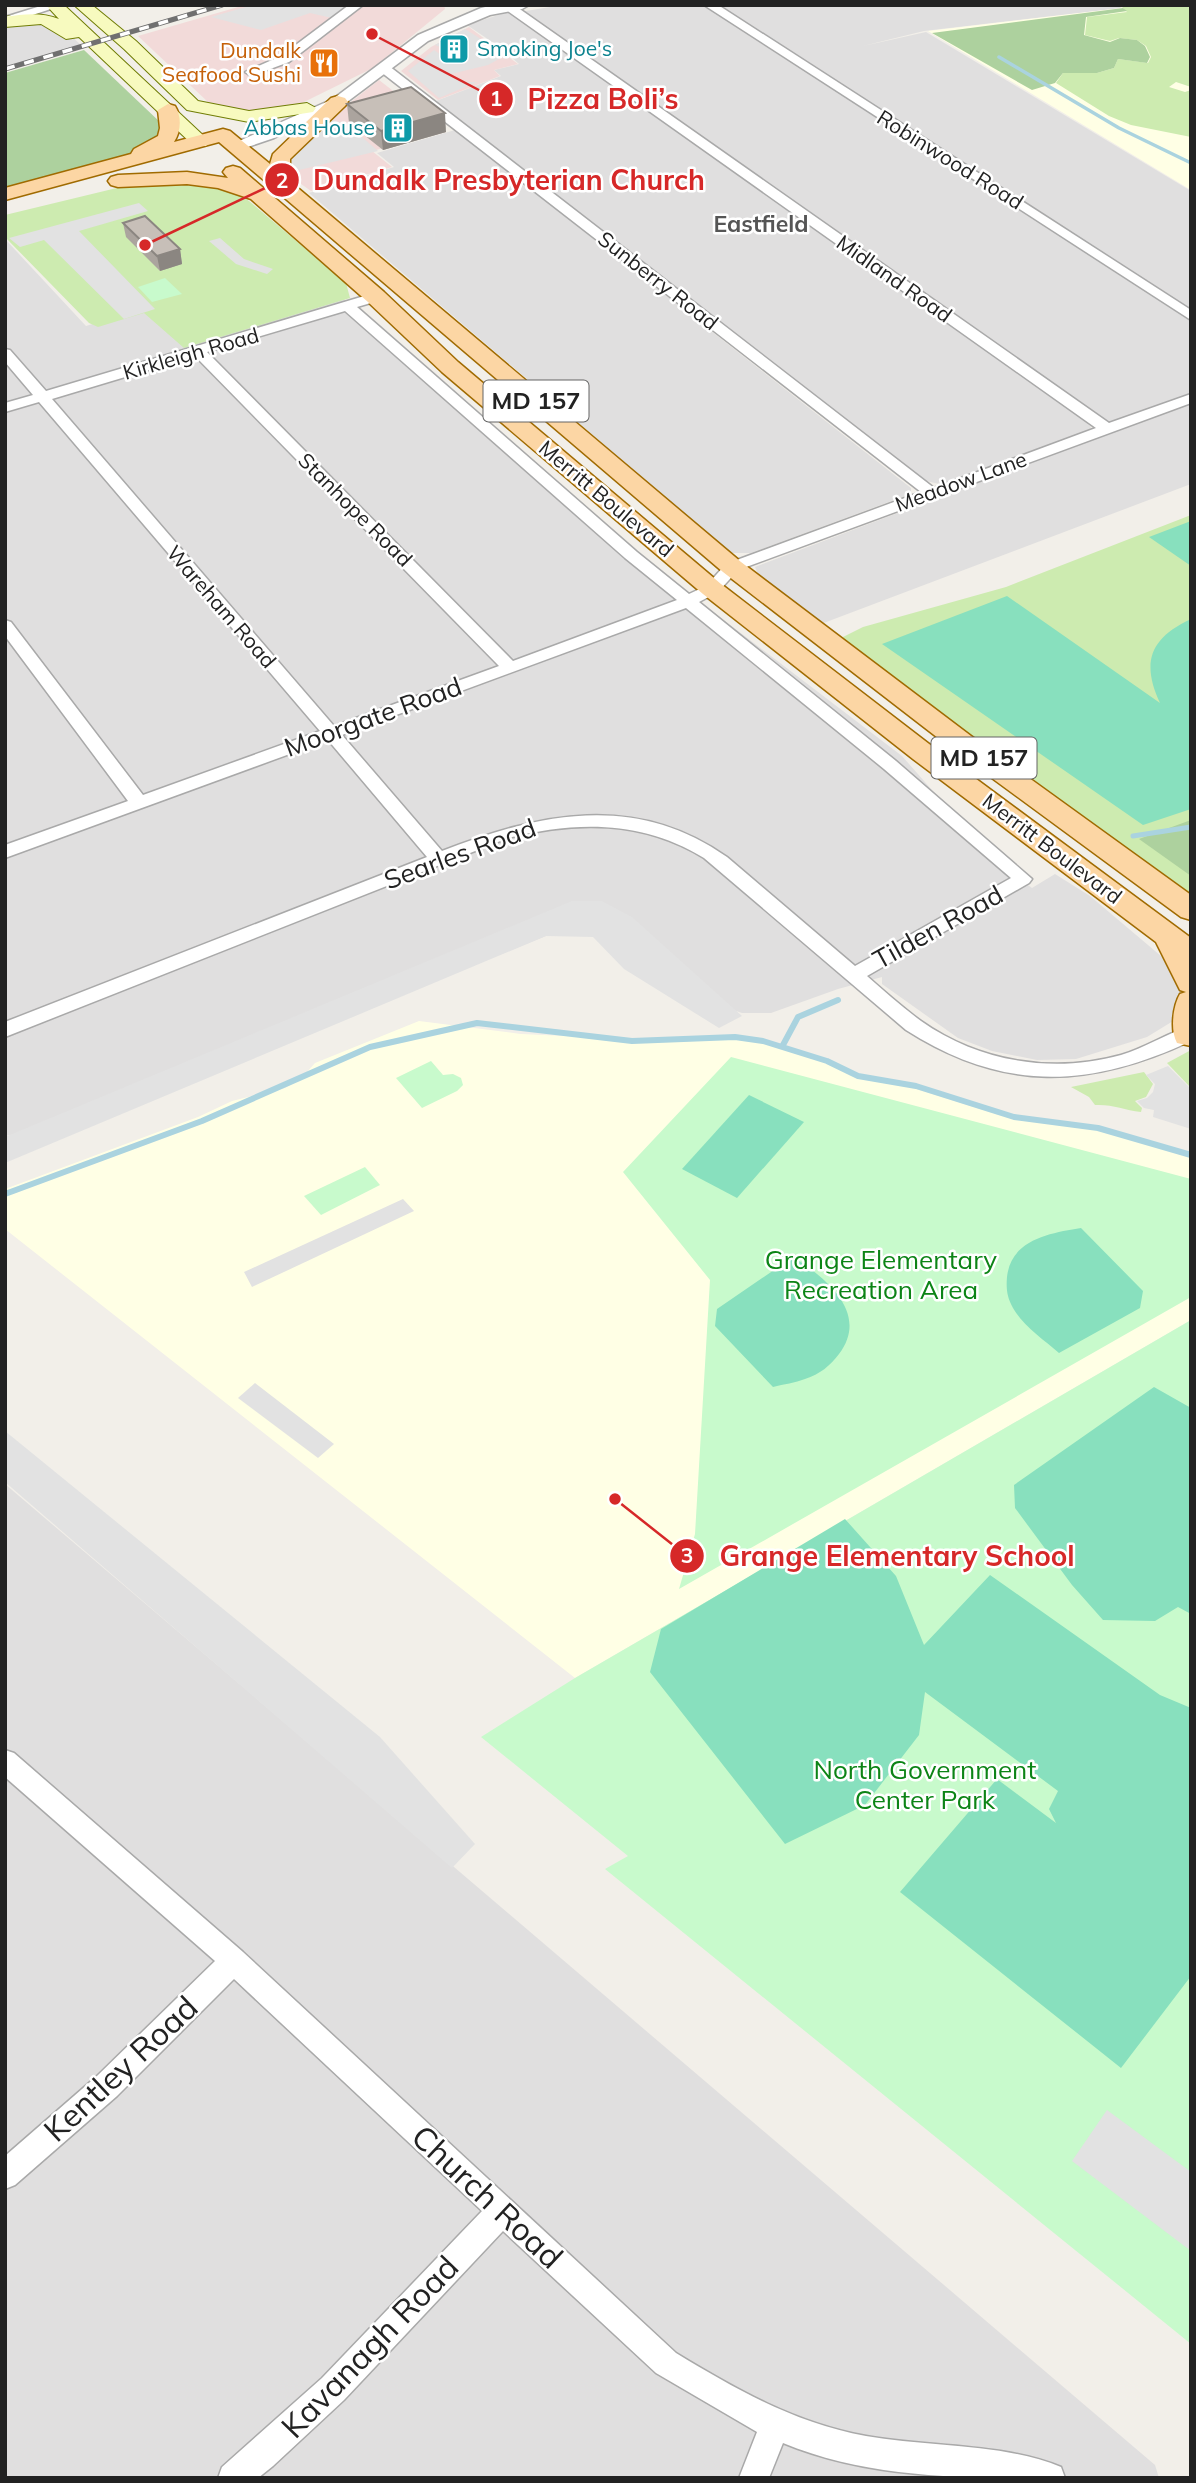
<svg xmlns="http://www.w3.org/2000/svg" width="1196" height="2483" font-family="Mulish,sans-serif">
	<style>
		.residential { fill: #e0dfdf }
		.commercial { fill: #f2dad9 }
		.education { fill: #ffffe5 }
		.grass { fill: #cdebb0 }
		.forest { fill: #add19e }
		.park { fill: #c8facc }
		.pitch { fill: #88e0be }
		.parking { fill: #e2e2e2 }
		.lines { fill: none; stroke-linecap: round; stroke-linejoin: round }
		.stream-far2 { stroke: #aad3df; stroke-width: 3.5 }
		.stream-far1 { stroke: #aad3df; stroke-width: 5 }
		.stream { stroke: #aad3df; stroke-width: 6 }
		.minor-casing { stroke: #a9a9a9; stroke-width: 3 }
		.tertiary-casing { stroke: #a9a9a9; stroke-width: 3 }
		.secondary-casing { stroke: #707d05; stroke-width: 2 }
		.primary-casing { stroke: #a06b00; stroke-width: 3 }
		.minor { fill: #fff; fill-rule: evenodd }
		.tertiary { fill: #fff; fill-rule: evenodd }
		.secondary { fill: #f7fabf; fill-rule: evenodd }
		.primary { fill: #fcd6a4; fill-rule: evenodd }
		.rail-casing { stroke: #707070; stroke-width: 5 }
		.rail { stroke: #fff; stroke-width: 3.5; stroke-dasharray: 10; stroke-linecap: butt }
		.wall { fill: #aba49e }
		.shaded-wall { fill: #8b8681 }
		.building { fill: #c7bfb8; stroke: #8b8681; stroke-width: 2 }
		.labels { text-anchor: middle; stroke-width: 5; stroke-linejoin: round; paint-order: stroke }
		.far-culture-label { font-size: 21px; fill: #0d838f; stroke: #fff; text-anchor: start }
		.far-food-label { font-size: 21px; fill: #c56008; stroke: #fff; text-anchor: end }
		.far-street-label { font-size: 21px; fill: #222; stroke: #fff }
		.far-neighbourhood-label { font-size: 23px; font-weight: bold; fill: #555; stroke: #fff }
		.shield { fill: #fff; stroke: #646464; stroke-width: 2 }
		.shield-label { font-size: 24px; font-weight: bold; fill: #222 }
		.street-label { font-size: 26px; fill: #222; stroke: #fff }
		.park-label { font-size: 26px; fill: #0c8416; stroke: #fff }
		.near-street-label { font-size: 32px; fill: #222; stroke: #fff }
		.leader { fill: none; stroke: #d62828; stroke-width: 2.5 }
		.callout-dot { fill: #d62828; stroke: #fff; stroke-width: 2.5 }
		.mark-label { font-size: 21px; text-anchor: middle; font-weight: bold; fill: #fff }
		.callout-label { font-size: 28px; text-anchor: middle; font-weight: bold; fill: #d62828; stroke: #fff; stroke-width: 5; stroke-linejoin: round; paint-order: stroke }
	</style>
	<rect width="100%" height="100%" fill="#f2efe9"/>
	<g class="residential">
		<polygon points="562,5 704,5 1191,321 1191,394 1109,424 520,12"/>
		<polygon points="716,5 1118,5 1121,8 924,31 863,46 926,32 1191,191 1191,311"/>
		<polygon points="511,11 1084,419 1091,427 1089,431 944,485 926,481 436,101 501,76 494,70 519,64 501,48 467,25"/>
		<polygon points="20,22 58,24 81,45 5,67 5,26"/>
		<polygon points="455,130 911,488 911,491 905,496 751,553 731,553 309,193 394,167 377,153"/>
		<polygon points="5,239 86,326 150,306 344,299 448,393 666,576 902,756 992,858 1032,888 1055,874 1090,896 1174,967 1182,990 1178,1018 1147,1037 1076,1059 1037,1060 992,1051 958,1038 882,984 882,977 838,989 771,1013 742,1013 727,1008 608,911 87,1121 5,1136"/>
		<polygon points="1191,402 1191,484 821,624 759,576 755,567"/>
		<polygon points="5,1484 1155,2465 1159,2478 5,2478"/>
	</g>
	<g class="commercial">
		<polygon points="245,5 444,5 445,9 373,68 302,103 270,113 227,113 208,102 138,36"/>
		<polygon points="469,27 518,64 494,70 500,76 438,100 401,71 431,47"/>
		<polygon points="379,80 446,132 372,151 392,167 311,191 297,181 286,166 290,155 315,130"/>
	</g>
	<g class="education">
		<polygon points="1120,5 1191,5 1191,190 928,31 1122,8"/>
		<polygon points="419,1021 521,1034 610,1038 762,1038 829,1064 852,1076 907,1086 993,1113 1103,1129 1191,1158 1191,1320 575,1678 5,1229 5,1189 198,1117 232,1101 285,1088 300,1080 315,1063"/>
	</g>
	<g class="grass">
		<polygon points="1120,5 1191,5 1191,87 1176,82 1169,87 1185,92 1191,90 1191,137 1131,125 1109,116 1056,83 1063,73 1097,73 1114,68 1118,59 1148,63 1151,57 1146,46 1137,40 1119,38 1110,41 1085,35 1087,17 1127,12"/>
		<polygon points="154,179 222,184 249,201 346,283 350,298 184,348 144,313 98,327 89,323 5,237 5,215"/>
		<polygon points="1191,515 1191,894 1082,820 839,639 863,627 1006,587"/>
		<polygon points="1191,1050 1191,1088 1167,1063"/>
		<path d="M1144,1072L1153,1084L1146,1097L1135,1101L1142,1108L1141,1112C1124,1110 1112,1104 1095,1105L1089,1097L1071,1087Z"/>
	</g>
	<g class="forest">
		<polygon points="1123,8 1127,11 1086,17 1084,35 1110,42 1120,38 1137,40 1145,46 1150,57 1147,63 1118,59 1114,68 1097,73 1063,73 1055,83 1032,90 932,33"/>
		<polygon points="84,50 162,124 164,132 138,152 5,188 5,73"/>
		<polygon points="1191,820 1191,876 1139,839"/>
	</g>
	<g class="park">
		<polygon points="165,278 182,294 152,302 138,287"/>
		<polygon points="731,1057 1191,1179 1191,1297 679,1589 695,1534 710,1280 623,1172"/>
		<polygon points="431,1061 443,1075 453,1074 461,1078 463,1085 457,1091 422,1108 396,1078"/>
		<polygon points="365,1167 380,1185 321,1215 304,1196"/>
		<polygon points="1191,1320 1191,2344 605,1869 628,1856 481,1737 575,1678"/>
	</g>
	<g class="pitch">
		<polygon points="1191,521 1191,566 1149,537"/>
		<path d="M1007,596L1160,703C1142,664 1148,639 1191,619V809L1143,825L882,644Z"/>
		<polygon points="749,1095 804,1122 737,1198 682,1169"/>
		<path d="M1081,1228L1143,1291L1140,1308L1059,1353C1044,1340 1023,1326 1013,1308C1007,1297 1006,1289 1007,1277C1011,1239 1051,1233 1081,1228Z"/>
		<path d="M793,1257C826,1278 870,1313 839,1354C830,1366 820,1374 805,1379C795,1383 784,1384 773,1387L715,1326L717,1309Z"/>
		<polygon points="1154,1387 1191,1408 1191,1614 1178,1607 1155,1621 1103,1620 1072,1585 1015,1508 1014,1485"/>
		<polygon points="845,1519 896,1576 924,1645 990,1575 1160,1695 1191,1708 1191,1976 1121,2068 900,1892 997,1779 1056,1823 1049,1809 1058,1791 925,1692 919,1735 865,1805 785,1844 650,1672 661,1629"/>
	</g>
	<g class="parking">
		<polygon points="253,5 350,5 332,18 310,13 261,30 211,17"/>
		<polygon points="465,29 484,41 493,50 490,52 499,59 488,65 451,74 461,82 477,82 439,98 408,71 434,50 447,59 467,53 454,43 440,47 435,45"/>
		<polygon points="332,120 347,124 378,151 291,172 291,159 300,147"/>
		<polygon points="139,203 148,211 79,231 155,309 124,319 44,240 20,247 9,238"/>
		<polygon points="220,238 244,259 273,269 267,274 236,264 209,241"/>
		<polygon points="572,901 602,901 632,917 742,1016 719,1028 624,969 593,937 546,936 5,1163 5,1137"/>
		<polygon points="1168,1066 1191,1089 1191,1129 1153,1117 1154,1110 1144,1108 1137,1101 1147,1098 1153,1092 1155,1084 1146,1075"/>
		<polygon points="403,1199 414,1211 252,1287 244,1272"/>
		<polygon points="255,1383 334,1444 318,1458 238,1398"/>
		<polygon points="5,1431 380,1737 475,1844 452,1868 5,1482"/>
		<polygon points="1107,2110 1191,2172 1191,2251 1072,2161"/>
	</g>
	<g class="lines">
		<polyline class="stream-far2" points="999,57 1119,128 1191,163"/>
		<polyline class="stream-far1" points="1133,836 1191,827"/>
		<g class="stream">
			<polyline points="783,1045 798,1017 838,1000"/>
			<polyline points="5,1194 202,1121 370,1047 477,1023 632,1041 735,1037 763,1041 827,1061 858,1076 916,1086 1014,1117 1098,1128 1191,1155"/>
		</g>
		<g class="minor-casing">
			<g id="minor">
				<polygon points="44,5 60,6 5,24 5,17"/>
				<polygon points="349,5 363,5 289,62 251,76 245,72 281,56"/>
				<path d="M504,5H514L1109,423L1191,394V403L738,570L718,592L699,602L896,761L1032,879L1029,883L867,976C884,991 902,1007 921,1021C979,1062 1053,1074 1121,1055C1145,1048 1167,1033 1191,1026V1041C1089,1089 1003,1092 906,1030L704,858C642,820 576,821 508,838L5,1037V1022L427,857L328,740L5,858V845L128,801L5,636V620L11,622L143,795L320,731L39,402L5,412V403L33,395L5,362V349L10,350L46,391L371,294H381V300L357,307L637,552L689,594L706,586L726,564L921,492L381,72V66H389L934,488L1096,428L505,9ZM345,311L625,558L677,600L513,661L207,352ZM195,356L499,666L334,726L52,399ZM686,608L884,769L1011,878L855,966L727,857C635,792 540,813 442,851L342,735Z"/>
				<polygon points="704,5 718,5 1191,310 1191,320"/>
				<path d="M5,1750L14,1753L243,1952L676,2353C737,2390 795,2423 866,2436C928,2447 1003,2443 1061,2467L1065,2478C971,2478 872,2480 783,2443L769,2478H739L757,2432L656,2373L503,2231L344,2400L273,2466L258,2478H218L222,2467L322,2378L482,2211L234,1979L117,2096L15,2185L5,2189V2156L97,2076L215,1961L5,1777Z"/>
			</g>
		</g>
		<g class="tertiary-casing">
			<polygon id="tertiary" points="494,5 529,5 522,9 490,15 428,41 343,105 274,138 236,151 228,146 333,99 418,35 481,8"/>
		</g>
		<g class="secondary-casing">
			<g id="secondary">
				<path d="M46,5H64L206,138L209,142L206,146H194L79,37L66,39L41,24L5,27V17C24,14 41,12 59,19Z"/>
				<polygon points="74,5 92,5 136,41 198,101 249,111 307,103 316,108 313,112 249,122 187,110 124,49"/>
			</g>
		</g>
		<g class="primary-casing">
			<g id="primary">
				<path d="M338,96L345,98L348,102L345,106L290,159V175L299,189L741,562L971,736L1191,895V920L1181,917L951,748L723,572L219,142L5,200V188L131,154L134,149L158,136L160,128L158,110L168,104L175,106C182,117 181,131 174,142L223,129L230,131L270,164L273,154L331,98Z"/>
				<path d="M233,166L240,168L384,292L458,362L721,584L933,747L1191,938V1046L1177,1043C1170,1030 1173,1006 1180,994L1186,992L1180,990L1156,942L913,759L703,594L442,372L368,302L251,199L218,188L187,184L118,187L111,185L108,181L111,177L118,175L187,172L228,178L223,172L226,168Z"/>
			</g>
		</g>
		<use href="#minor" class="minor"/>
		<use href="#tertiary" class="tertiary"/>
		<use href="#secondary" class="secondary"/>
		<use href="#primary" class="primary"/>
		<g class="rail-casing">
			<polyline id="rail" points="5,69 222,5"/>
		</g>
		<use href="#rail" class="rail"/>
	</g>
	<g class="wall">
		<polygon points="347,104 446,132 383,150 349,123"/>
		<polygon points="123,223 180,249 182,264 160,271 126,237"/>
	</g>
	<g class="shaded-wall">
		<polygon points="445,113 446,132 383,150 381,131"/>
		<polygon points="180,249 182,264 160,271 157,256"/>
	</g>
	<g class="building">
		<polygon points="411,87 445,113 381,131 347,104"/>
		<polygon points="145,216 180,249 157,256 123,223"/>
	</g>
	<defs>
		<g id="building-square" transform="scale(1.575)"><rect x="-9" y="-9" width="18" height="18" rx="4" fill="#0f9aa8" stroke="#fff"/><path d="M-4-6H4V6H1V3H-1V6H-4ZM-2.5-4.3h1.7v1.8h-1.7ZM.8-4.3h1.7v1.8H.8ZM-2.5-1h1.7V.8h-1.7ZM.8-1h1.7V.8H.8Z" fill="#fff"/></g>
		<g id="restaurant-square" transform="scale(1.575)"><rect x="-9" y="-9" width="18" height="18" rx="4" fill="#e8710a" stroke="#fff"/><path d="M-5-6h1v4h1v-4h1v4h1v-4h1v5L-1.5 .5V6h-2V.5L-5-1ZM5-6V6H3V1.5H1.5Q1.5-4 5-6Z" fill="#fff"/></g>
	</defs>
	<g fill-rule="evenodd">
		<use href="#building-square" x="454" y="49"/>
		<use href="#restaurant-square" x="324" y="63"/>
		<use href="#building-square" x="398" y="128"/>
	</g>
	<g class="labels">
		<g class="far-culture-label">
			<text x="477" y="56">Smoking Joe's</text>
			<text x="375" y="135" text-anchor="end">Abbas House</text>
		</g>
		<g class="far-food-label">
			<text x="301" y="58">Dundalk<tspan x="301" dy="24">Seafood Sushi</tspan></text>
		</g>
		<g class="far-street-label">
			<text transform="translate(950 160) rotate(32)" y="7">Robinwood Road</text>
			<text transform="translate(894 279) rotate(35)" y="7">Midland Road</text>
			<text transform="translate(658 281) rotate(38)" y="7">Sunberry Road</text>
			<text transform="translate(191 354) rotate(-16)" y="7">Kirkleigh Road</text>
			<text transform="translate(961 482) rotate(-20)" y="7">Meadow Lane</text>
			<text transform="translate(606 499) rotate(40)" y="7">Merritt Boulevard</text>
			<text transform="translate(355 510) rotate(45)" y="7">Stanhope Road</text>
			<text transform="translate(221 607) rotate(49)" y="7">Wareham Road</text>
			<text transform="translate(1052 849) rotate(37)" y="7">Merritt Boulevard</text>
		</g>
		<g class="far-neighbourhood-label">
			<text x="761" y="232">Eastfield</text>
		</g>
		<g class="shield">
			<rect x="483.5" y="380.5" width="105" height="41" rx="5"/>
			<rect x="931.5" y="737.5" width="105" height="41" rx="5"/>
		</g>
		<g class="shield-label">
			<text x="536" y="409">MD 157</text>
			<text x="984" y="766">MD 157</text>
		</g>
		<g class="street-label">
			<text transform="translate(373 717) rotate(-20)" y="9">Moorgate Road</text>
			<text transform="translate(460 854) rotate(-20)" y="9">Searles Road</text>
			<text transform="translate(938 927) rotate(-29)" y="9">Tilden Road</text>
		</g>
		<g class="park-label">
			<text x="881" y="1269">Grange Elementary<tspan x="881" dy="30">Recreation Area</tspan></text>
			<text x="925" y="1779">North Government<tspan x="925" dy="30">Center Park</tspan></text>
		</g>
		<g class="near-street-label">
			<text transform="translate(121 2069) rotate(-43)" y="11">Kentley Road</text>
			<text transform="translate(487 2197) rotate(43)" y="11">Church Road</text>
			<text transform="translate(370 2347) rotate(-46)" y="11">Kavanagh Road</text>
		</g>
	</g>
	<path class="leader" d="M372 34L496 99M145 245L282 180M615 1499L687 1556"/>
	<g class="callout-dot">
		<circle cx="372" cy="34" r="7"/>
		<circle cx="145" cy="245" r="7"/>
		<circle cx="615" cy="1499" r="7"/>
		<circle cx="496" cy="99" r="18"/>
		<circle cx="282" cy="180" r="18"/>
		<circle cx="687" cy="1556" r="18"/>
	</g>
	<g class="mark-label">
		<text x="496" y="106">1</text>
		<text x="282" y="188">2</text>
		<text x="687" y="1563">3</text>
	</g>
	<g class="callout-label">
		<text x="603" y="109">Pizza Boli’s</text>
		<text x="509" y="190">Dundalk Presbyterian Church</text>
		<text x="897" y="1566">Grange Elementary School</text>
	</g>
	<rect width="1196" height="2483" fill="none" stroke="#222222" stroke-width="14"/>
</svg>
